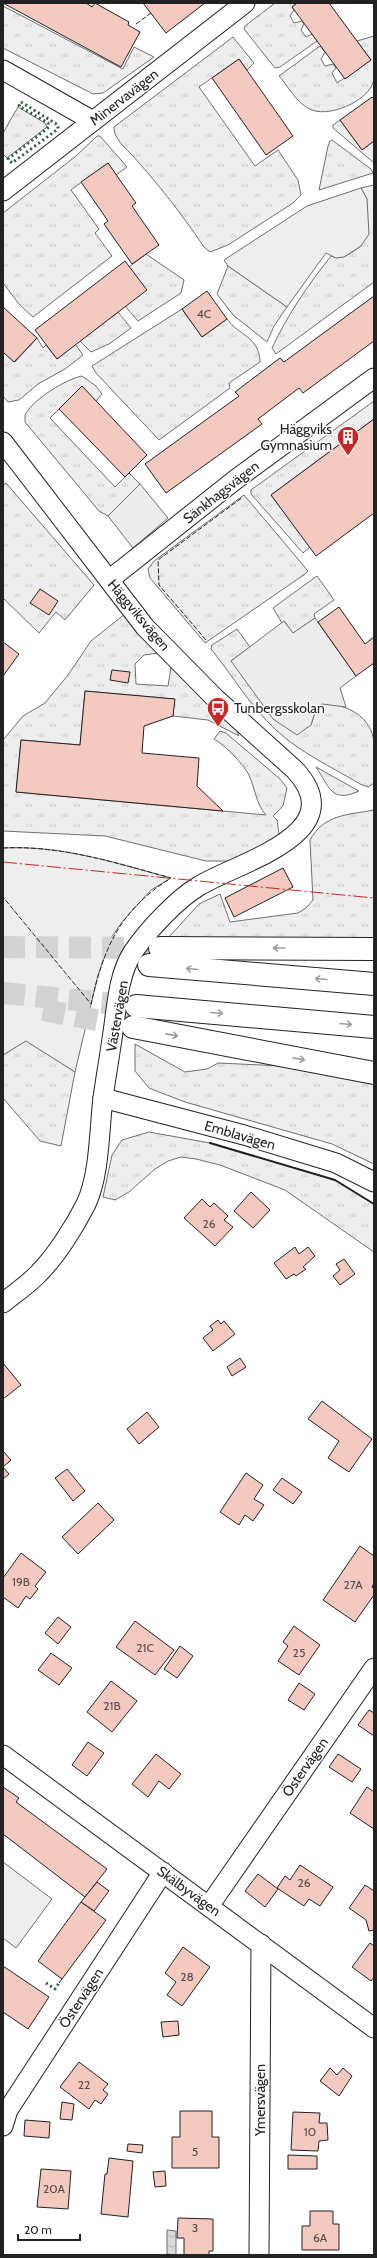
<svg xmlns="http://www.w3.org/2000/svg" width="377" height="2258" font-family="Cabin,sans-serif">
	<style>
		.grass { fill: url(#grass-tufts); stroke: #6f6f6f }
		.park { fill: #eee; stroke: #6f6f6f }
		.parking { fill: #ededed; stroke: #6f6f6f }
		.water { fill: url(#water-waves); stroke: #6f6f6f }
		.building { fill: #f3c9c0; stroke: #222 }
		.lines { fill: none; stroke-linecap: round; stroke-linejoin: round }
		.motorway-tunnel { stroke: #d3d3d3; stroke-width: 22; stroke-dasharray: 22 11; stroke-linecap: butt }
		.minor-casing { stroke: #222; stroke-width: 21 }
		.motorway-casing { stroke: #222; stroke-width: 24 }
		.minor { stroke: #fff; stroke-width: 19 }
		.motorway { stroke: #fff; stroke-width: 22 }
		.hedge { stroke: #2f5e38; stroke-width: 3; stroke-dasharray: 2 3; stroke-linecap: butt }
		.fence { stroke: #222; stroke-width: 1; stroke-dasharray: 5 2; stroke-linecap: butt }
		.wall { stroke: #222; stroke-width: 2 }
		.power { stroke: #c62828; stroke-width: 1; stroke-dasharray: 14 3 2 3; stroke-linecap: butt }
		.oneway { stroke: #9c9c9c }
		.labels { text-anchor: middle; stroke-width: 3; stroke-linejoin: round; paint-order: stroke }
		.number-label { font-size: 12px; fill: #564c4a }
		.street-label { font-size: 14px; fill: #222; stroke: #fff }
		.poi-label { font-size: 14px; fill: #222; stroke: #fff; text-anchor: end }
	</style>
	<defs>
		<pattern id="grass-tufts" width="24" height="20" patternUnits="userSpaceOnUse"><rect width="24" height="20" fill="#eee"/><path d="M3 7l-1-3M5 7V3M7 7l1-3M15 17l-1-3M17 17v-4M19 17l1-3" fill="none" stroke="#ccc"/></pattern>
		<pattern id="water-waves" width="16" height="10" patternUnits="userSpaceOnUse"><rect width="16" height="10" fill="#d9d9d9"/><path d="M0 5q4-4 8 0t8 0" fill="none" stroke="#bababa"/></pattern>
	</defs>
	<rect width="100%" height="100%" fill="#fff"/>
	<g class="grass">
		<polygon points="275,3 297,3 292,7 294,10 290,16 294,23 302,21 304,24 301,30 306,37 312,34 317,41 280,67 275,68 244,29 245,26"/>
		<polygon points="3,6 123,69 134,47 154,57 103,93 93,94 3,48"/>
		<path d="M374,36C374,50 376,66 374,79C371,101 326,120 308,108C296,102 288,86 279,76L320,46L325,52L321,59L325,66L333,64L336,68L332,73L337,83L371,60L357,41Z"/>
		<path d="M233,37L254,63L247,70L239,59L199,87L255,166L278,150L298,180L301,195L293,203L228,245L210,252L204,247C182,214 158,184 132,155C125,148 113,137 114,127Z"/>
		<polygon points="18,107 45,123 47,127 7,158 3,154 3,133"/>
		<polygon points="340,120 362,150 374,141 374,163 333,128 333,125"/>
		<polygon points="97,136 100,136 127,167 116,175 108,163 71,190 99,229 95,233 112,256 33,317 19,304 3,283 3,213 76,156"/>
		<polygon points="332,140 371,169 373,173 319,190 328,146 330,141"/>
		<path d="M374,185V282L276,354L272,348C288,314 308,285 331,256C343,261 352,252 361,246L367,199L361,188Z"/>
		<polygon points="146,254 184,280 181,293 138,321 125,306 129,267"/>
		<polygon points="228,266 287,307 274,326 267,342 233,315 217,294"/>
		<path d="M182,309L202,337L227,319C239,336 259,336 260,362L229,383L230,388L159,440L96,373L92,366Z"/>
		<polygon points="118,312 131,328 109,344 91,352 80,341"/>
		<polygon points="37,338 43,348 46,345 57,359 75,344 83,355 65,369 38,384 19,400 8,402 3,396 3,352 15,362"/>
		<path d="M82,376L96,386L102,394L96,401L81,387L50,418L115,487L129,473L140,484L108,516L99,511L25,422V415C32,400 66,379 82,376Z"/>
		<polygon points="374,401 374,419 271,495 310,547 303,553 251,494 251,490"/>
		<polygon points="6,483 94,585 65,620 56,612 39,633 3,598 3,485"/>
		<polygon points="244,495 308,571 305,574 205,643 150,578 148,569 154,561"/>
		<polygon points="317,576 334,600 314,614 315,618 293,634 285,622 282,623 273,608"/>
		<path d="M135,606L158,653L144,655L135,664L136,684L168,686L173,655L229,711L239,736L208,720L173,716L174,699L85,691L80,745L21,740L16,792L266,815C256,804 255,788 249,775C244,765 224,744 214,739L220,731L226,733L280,779L287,788L283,806L273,816L277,820L279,834L270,842L230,861H206L105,836L3,831V740L23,716L45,703L68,675L91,641Z"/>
		<path d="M237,629L250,647L231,661L311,725L316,709L322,704C345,703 372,716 374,743C375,756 374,770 374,783L368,787L360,784C332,767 299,752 276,730C250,706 233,676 211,649L212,645Z"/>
		<path d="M316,767L359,791C331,804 329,786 316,767Z"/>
		<path d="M374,810V944L169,937L199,904L220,894L230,922L298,913L306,908L313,900L310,840C324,814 348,815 374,810Z"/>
		<polygon points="26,1040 75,1072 61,1146 40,1141 3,1098 3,1055"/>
		<polygon points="135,1044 185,1072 207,1069 218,1063 283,1066 374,1082 374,1164 332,1144 185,1102 149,1088 135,1071"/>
		<polygon points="149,1132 210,1143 335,1180 374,1204 374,1252 285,1190 220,1165 196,1159 181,1157 168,1161 155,1169 129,1192 115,1200 103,1197 112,1155 122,1140"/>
	</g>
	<g class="park">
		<polygon points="361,188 367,199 369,234 361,246 344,257 336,258 326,253 287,307 228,266 224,260 307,206"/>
		<path d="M3,848C61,845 116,863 171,878L151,890L122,922L111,938L98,975L75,1072L26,1041L3,1055Z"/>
		<polygon points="3,1862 52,1899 16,1948 3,1938"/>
	</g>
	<g class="parking">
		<polygon points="140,484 168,518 133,548 108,516"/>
		<polygon points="315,618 356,676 340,688 346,707 322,704 316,709 311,725 297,735 273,719 231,661 284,621 293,633"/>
	</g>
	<polygon class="water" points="167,2230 176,2231 176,2255 167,2254"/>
	<g class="building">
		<polygon points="3,3 86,3 92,7 95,3 129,22 128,25 140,32 121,67"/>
		<polygon points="143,3 205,3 166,33"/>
		<polygon points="297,3 329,3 371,60 345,79 292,7"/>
		<polygon points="239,59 293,136 266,155 212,78"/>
		<polygon points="372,97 374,99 374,141 362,150 340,120"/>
		<polygon points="108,163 136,203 132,206 159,245 132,264 104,224 108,221 81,182"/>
		<polygon points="125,261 147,290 57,359 35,330"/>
		<polygon points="207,291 227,319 202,337 182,309"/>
		<polygon points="374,296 374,341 303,393 299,388 258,419 262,424 166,493 145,464 239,396 235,392 280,358 284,362"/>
		<polygon points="3,307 37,338 14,362 3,352"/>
		<polygon points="82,386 147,455 125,477 59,409"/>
		<polygon points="374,419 374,513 316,556 271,495"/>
		<polygon points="40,589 58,601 49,615 30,603"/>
		<polygon points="339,607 365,644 374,637 374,663 356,676 318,622"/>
		<polygon points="3,642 19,654 3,676"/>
		<polygon points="112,670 130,672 128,683 110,680"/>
		<polygon points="85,691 175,699 173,716 144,726 142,753 199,758 197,786 223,811 16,792 21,740 80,745"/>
		<polygon points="283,868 293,887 234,917 225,898"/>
		<polygon points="251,1192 270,1210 253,1228 234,1211"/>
		<polygon points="202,1199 210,1207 214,1203 228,1216 224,1220 233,1227 215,1246 184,1218"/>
		<polygon points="295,1247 299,1254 308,1247 315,1256 303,1267 306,1269 296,1276 294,1274 286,1279 274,1263"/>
		<polygon points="344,1259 355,1274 340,1285 333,1276 340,1270 336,1264"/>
		<polygon points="218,1320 221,1324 224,1321 235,1334 213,1351 203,1338 213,1330 210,1326"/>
		<polygon points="240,1358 246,1367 232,1376 227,1367"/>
		<polygon points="3,1363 21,1385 3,1399"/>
		<polygon points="322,1401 372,1439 349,1472 328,1458 339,1441 308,1419"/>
		<polygon points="147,1412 159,1427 139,1444 127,1429"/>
		<polygon points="3,1451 11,1460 3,1467 9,1474 3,1479"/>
		<polygon points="67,1469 85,1491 73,1501 55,1478"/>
		<polygon points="246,1473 263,1485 254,1499 264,1505 253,1521 245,1515 239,1525 220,1512"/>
		<polygon points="282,1478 302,1492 293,1504 273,1490"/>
		<polygon points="98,1503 114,1520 78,1554 62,1537"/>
		<polygon points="360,1546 374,1556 374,1583 372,1587 374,1589 374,1595 355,1622 323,1600"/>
		<polygon points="21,1553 46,1572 35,1586 38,1589 30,1599 26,1596 18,1608 3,1597 3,1578"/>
		<polygon points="58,1617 71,1627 58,1644 45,1633"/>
		<polygon points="135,1621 174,1650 155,1675 116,1647"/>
		<polygon points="294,1626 320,1645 299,1675 278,1661 288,1646 283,1642"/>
		<polygon points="180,1646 193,1656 177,1678 164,1669"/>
		<polygon points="51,1653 72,1668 59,1685 38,1670"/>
		<polygon points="111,1681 137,1701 112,1732 87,1712"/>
		<polygon points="299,1683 315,1694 304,1710 288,1700"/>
		<polygon points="369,1710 374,1713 374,1736 358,1725"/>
		<polygon points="88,1742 104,1753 87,1776 72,1765"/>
		<polygon points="156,1754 181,1774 169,1789 159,1781 148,1797 132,1784"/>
		<polygon points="338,1754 361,1769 352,1782 329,1767"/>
		<polygon points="3,1787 19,1798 16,1802 107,1869 85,1897 3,1834"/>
		<polygon points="367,1787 374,1792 374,1829 350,1813"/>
		<polygon points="300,1865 333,1887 320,1906 309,1899 304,1906 277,1888 285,1876 290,1880"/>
		<polygon points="258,1874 278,1889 265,1907 245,1891"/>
		<polygon points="97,1882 109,1891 94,1911 81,1902"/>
		<polygon points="365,1885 374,1891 374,1930 369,1931 366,1920 349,1908"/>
		<polygon points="81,1902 106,1920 62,1979 38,1961"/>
		<polygon points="370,1943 374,1946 374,1977 371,1981 352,1967"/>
		<polygon points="183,1947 210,1967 182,2006 167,1995 176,1982 165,1973"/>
		<polygon points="3,1966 49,1997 28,2029 3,2012"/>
		<polygon points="178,2021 179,2035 163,2037 161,2022"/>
		<polygon points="79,2062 108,2084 103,2090 108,2094 101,2104 95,2100 89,2109 60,2087"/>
		<polygon points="330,2068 337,2075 343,2068 352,2076 339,2096 320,2081"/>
		<polygon points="62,2102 74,2104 72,2120 60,2119"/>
		<polygon points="180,2111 212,2111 212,2137 219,2137 219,2168 172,2168 172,2137 180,2137"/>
		<polygon points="293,2112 320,2113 319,2123 327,2123 328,2140 319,2141 318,2151 291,2150"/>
		<polygon points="25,2120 50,2122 49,2138 24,2136"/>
		<polygon points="128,2144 143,2145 142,2153 127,2151"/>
		<polygon points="288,2155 317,2156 317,2169 288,2169"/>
		<polygon points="109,2158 133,2161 128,2217 101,2214 105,2174 107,2174"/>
		<polygon points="41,2169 71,2171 68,2209 37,2207"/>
		<polygon points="165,2171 166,2186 155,2187 153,2172"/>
		<polygon points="310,2211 333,2211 333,2224 339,2224 339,2250 302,2250 302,2226 310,2226"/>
		<polygon points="178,2218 213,2219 213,2251 209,2251 209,2255 184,2255 184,2238 177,2238"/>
	</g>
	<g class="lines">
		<g class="motorway-tunnel">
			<polyline points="3,947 160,948"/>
			<polyline points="3,993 136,1006"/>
			<polyline points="43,1010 133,1027"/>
		</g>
		<g class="minor-casing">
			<g id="minor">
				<polyline points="3,70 93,121"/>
				<polyline points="3,191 245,3"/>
				<path d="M3,442L145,627L215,698L295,770C354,834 238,862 199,886C177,899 148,930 133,952C118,975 117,1006 113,1032C110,1054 106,1076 103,1098C99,1131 100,1174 86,1204C75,1226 56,1256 39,1273C29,1284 15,1293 3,1303"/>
				<polyline points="109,580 235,480 374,378"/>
				<polyline points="103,1098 244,1135 336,1163 374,1182"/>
				<polyline points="3,1755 374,2028"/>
				<polyline points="209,1906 374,1668"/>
				<polyline points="3,2126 8,2110 163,1872"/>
				<polyline points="259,2255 261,1944"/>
			</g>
		</g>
		<g class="motorway-casing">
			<g id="motorway">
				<polyline points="160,948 374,949"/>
				<polyline points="149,965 374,984"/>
				<polyline points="136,1006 374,1027"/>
				<polyline points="133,1027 374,1073"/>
			</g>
		</g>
		<use href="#minor" class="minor"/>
		<use href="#motorway" class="motorway"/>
		<g class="hedge">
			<polygon points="21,102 58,125 58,129 12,163 8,159 49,127 48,123 19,106"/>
			<polyline points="46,1983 55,1989 59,1983"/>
		</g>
		<g class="fence">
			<polyline points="136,24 151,13"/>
			<polyline points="206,640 159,585 158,560 243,497"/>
			<path d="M3,848C61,845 116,863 171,878C120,910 104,947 91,1004L3,897"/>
			<polyline points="59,1983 62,1979"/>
		</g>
		<polyline class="wall" points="210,1143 335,1180 374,1204"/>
		<polyline class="power" points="3,862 374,898"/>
	</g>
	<defs><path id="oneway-shaft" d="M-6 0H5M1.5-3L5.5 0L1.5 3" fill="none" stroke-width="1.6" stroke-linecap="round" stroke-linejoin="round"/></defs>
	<g class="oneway">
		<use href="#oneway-shaft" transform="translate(279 948) rotate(-180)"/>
		<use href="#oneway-shaft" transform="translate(192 969) rotate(-175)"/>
		<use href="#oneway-shaft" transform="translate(321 979) rotate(-175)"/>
		<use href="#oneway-shaft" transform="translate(217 1013) rotate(5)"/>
		<use href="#oneway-shaft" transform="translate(346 1024) rotate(5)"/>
		<use href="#oneway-shaft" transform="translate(172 1035) rotate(11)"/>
		<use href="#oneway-shaft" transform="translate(299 1059) rotate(11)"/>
	</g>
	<defs>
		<g id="building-pin" transform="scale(1.15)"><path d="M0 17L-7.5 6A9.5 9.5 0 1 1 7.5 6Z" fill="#c62828" stroke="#fff"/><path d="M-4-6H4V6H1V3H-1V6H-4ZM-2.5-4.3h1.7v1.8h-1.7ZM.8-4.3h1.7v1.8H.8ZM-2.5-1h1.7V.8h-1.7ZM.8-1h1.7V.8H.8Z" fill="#fff"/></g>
		<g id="bus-pin" transform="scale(1.15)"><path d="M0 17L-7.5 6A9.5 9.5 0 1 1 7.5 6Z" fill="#c62828" stroke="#fff"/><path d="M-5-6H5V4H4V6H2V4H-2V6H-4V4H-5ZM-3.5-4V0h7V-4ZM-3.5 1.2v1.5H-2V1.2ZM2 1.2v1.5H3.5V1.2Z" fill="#fff"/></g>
	</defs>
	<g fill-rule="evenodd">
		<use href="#building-pin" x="348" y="437"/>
		<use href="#bus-pin" x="218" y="708"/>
	</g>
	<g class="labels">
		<g class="number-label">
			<text x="204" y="318">4C</text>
			<text x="209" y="1228">26</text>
			<text x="21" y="1586">19B</text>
			<text x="353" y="1589">27A</text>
			<text x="145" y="1652">21C</text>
			<text x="299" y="1657">25</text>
			<text x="112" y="1710">21B</text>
			<text x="304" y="1887">26</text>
			<text x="187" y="1981">28</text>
			<text x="84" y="2089">22</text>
			<text x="310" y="2136">10</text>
			<text x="195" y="2156">5</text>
			<text x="54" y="2193">20A</text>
			<text x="195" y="2232">3</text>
			<text x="320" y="2242">6A</text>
		</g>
		<g class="street-label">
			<text transform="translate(124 97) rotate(-38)" y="5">Minervavägen</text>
			<text transform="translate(221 492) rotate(-38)" y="5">Sänkhagsvägen</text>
			<text transform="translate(139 615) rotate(50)" y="5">Häggviksvägen</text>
			<text transform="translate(117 1016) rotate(-80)" y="5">Västervägen</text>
			<text transform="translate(240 1135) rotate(16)" y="5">Emblavägen</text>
			<text transform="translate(305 1767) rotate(-55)" y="5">Östervägen</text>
			<text transform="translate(189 1891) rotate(36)" y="5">Skälbyvägen</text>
			<text transform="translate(81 1998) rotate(-57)" y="5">Östervägen</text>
			<text transform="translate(260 2100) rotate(-90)" y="5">Ymersvägen</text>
		</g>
		<g class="poi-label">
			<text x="332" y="434">Häggviks<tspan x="332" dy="16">Gymnasium</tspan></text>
			<text x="234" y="713" text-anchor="start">Tunbergsskolan</text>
		</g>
	</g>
	<rect width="377" height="2258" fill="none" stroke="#222222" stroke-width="8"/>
	<path d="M18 2234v6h62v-6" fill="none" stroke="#222222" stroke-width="2"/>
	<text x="24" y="2234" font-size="12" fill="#222222" stroke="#ffffff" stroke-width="3" paint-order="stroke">20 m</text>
</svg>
